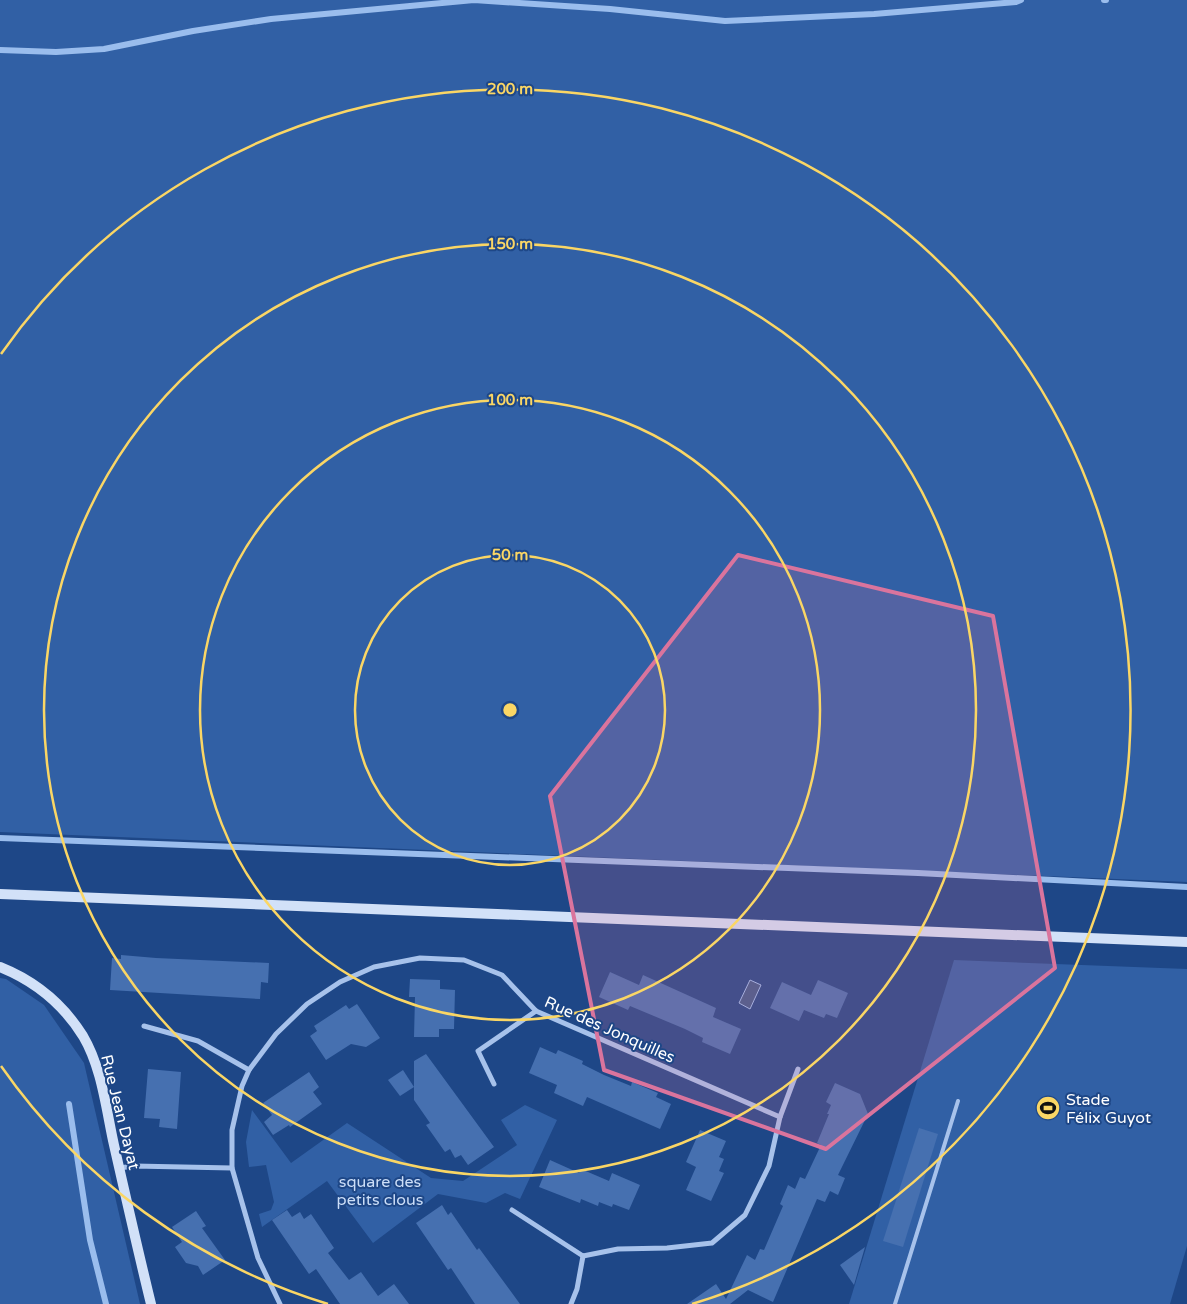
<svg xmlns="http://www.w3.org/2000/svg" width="1187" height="1304" font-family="'Varela Round',sans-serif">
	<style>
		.green { fill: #3160a5 }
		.water { fill: #3d5b8a; stroke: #9abded }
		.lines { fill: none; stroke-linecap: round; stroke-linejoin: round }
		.stream { stroke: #9abded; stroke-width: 6 }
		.building { fill: #4670b0 }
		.lane { stroke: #a7c2eb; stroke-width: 4 }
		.street { stroke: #a7c2eb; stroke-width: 5 }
		.secondary { stroke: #d2e1f8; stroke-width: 10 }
		.marked { fill: #da749d; fill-opacity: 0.2; stroke: #da749d; stroke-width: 4; stroke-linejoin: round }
		.ring { fill: none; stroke: #fad665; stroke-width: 2.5 }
		.labels { text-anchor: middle; stroke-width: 4; stroke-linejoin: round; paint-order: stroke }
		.street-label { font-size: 16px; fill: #fff; stroke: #1e4787 }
		.poi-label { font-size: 16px; fill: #fff; stroke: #1e4787; text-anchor: start }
		.park-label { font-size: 16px; fill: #ccdef8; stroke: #1e4787 }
		.centre { fill: #fad665; stroke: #1e4787; stroke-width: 2.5 }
		.ring-label { font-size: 15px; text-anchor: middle; font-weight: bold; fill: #fad665; stroke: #1e4787; stroke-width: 4; stroke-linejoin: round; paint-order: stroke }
	</style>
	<rect width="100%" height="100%" fill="#1e4787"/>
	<g class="green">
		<polygon points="0,0 1187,0 1187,882 0,832"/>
		<polygon points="954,960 1187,969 1187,1246 1170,1304 849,1304"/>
		<polygon points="0,978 6,979 44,1005 84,1063 140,1304 0,1304"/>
		<polygon points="525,1105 557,1120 520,1199 505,1193 486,1203 438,1194 373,1243 327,1181 262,1227 259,1214 271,1210 274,1202 266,1165 249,1167 246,1142 252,1110 291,1163 347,1123 431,1178 463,1181 517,1145 501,1120"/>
	</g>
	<polygon class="water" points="750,980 761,985 750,1009 739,1003"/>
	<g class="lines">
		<g class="stream">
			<polyline points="1104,0 1106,0"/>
			<polyline points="0,50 56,52 104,49 193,31 271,19 474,0 610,9 725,21 874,14 1016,2 1021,0"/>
			<polyline points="0,838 918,873 1187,887"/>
			<polyline points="69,1104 90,1240 106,1304"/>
		</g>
	</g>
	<g class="building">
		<polygon points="121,955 156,958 269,963 268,983 261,982 260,999 110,990 112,958 121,959"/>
		<polygon points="610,972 639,985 643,975 716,1008 713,1017 741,1029 730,1054 702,1042 703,1038 685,1029 630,1006 628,1010 599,997"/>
		<polygon points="410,979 440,980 440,989 455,990 454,1029 439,1029 439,1037 414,1037 415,997 409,997"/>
		<polygon points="818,980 848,993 837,1018 826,1014 824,1018 804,1010 799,1021 770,1008 782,982 811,995"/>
		<polygon points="357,1004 380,1038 366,1047 351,1044 326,1060 310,1036 317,1031 314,1026 346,1005 349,1009"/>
		<polygon points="540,1047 556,1054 558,1050 583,1061 582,1064 604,1075 631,1086 632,1082 658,1093 656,1097 671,1104 660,1129 587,1097 583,1106 554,1093 557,1085 529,1073"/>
		<polygon points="426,1054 494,1147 468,1165 461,1155 455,1158 450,1149 445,1152 426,1125 430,1123 414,1100 414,1061"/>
		<polygon points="148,1069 181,1072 177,1129 159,1127 160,1119 144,1118"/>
		<polygon points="403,1070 414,1087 400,1096 388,1080"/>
		<polygon points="309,1072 319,1087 313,1092 322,1104 290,1127 289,1125 273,1135 264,1122 272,1115 263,1103"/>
		<polygon points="835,1083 860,1094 868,1114 838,1175 845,1178 838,1195 830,1191 825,1202 817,1199 773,1302 748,1290 730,1304 687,1304 716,1284 726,1299 747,1255 755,1260 760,1249 764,1250 783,1206 780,1204 788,1185 795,1189 800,1177 805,1179 821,1145 817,1143 829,1114 827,1114 831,1105 826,1102"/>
		<polygon points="919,1128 938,1134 903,1247 883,1241"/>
		<polygon points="700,1130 726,1141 719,1157 724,1159 719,1171 724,1173 711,1201 686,1190 696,1167 686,1162"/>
		<polygon points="550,1160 579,1173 581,1169 609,1181 612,1173 640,1185 629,1210 613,1204 612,1207 599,1202 598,1206 581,1199 580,1203 539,1187"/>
		<polygon points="442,1205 448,1215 451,1212 477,1250 479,1248 520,1304 475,1304 451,1268 448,1270 416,1223"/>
		<polygon points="287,1210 292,1217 300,1212 304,1219 311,1214 334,1248 328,1253 349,1280 361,1272 378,1296 394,1284 409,1304 340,1304 316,1269 309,1274 272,1220"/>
		<polygon points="196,1211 206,1226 202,1228 225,1260 203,1275 198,1266 186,1263 175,1247 182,1242 172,1227"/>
		<polygon points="865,1247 854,1285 840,1265"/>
	</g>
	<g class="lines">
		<polyline class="lane" points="895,1304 958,1101"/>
		<g class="street">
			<polyline points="144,1026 198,1041 249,1070"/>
			<polyline points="494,1084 478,1051 536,1011"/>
			<polyline points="119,1168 134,1166 232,1168"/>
			<polyline points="512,1210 583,1256"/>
			<polyline points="583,1256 618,1249 667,1248 712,1243 745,1215 769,1166 780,1117 798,1069"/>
			<polyline points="280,1304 258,1258 232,1168 232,1130 242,1086 249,1070 276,1034 307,1004 340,982 374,967 420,958 464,960 502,975 536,1011 780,1117"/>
			<polyline points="571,1304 577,1289 583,1256"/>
		</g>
		<g class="secondary">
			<polyline points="0,894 1187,942"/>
			<path d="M0,967C35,981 63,1004 83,1036C102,1068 106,1109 114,1145C126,1198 138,1251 151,1304"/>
		</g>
	</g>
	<path class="marked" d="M738,555L993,616L1055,968L826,1149L604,1070L550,796Z"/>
	<g class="ring">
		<circle cx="510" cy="710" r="155"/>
		<circle cx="510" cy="710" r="310"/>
		<circle cx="510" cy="710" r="466"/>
		<path d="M328 1304A621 621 0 0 1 1 1066M1 354A621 621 0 1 1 692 1304"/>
	</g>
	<defs>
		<g id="stadium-disc" transform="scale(1.25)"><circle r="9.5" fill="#fad665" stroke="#1e4787"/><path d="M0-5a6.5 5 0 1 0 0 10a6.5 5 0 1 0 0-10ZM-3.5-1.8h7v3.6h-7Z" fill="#111"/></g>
	</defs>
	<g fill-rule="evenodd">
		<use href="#stadium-disc" x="1048" y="1108"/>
	</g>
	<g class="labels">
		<g class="street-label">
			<text transform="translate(610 1029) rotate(24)" y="6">Rue des Jonquilles</text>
			<text transform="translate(121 1112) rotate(76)" y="6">Rue Jean Dayat</text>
		</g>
		<g class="poi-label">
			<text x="1066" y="1105">Stade<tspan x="1066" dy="18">Félix Guyot</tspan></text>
		</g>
		<g class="park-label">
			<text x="380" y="1187">square des<tspan x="380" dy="18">petits clous</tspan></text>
		</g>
	</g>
	<circle cx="510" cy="710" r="8" class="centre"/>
	<g class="ring-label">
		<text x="510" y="94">200 m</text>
		<text x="510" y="249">150 m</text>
		<text x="510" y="405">100 m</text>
		<text x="510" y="560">50 m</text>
	</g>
</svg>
